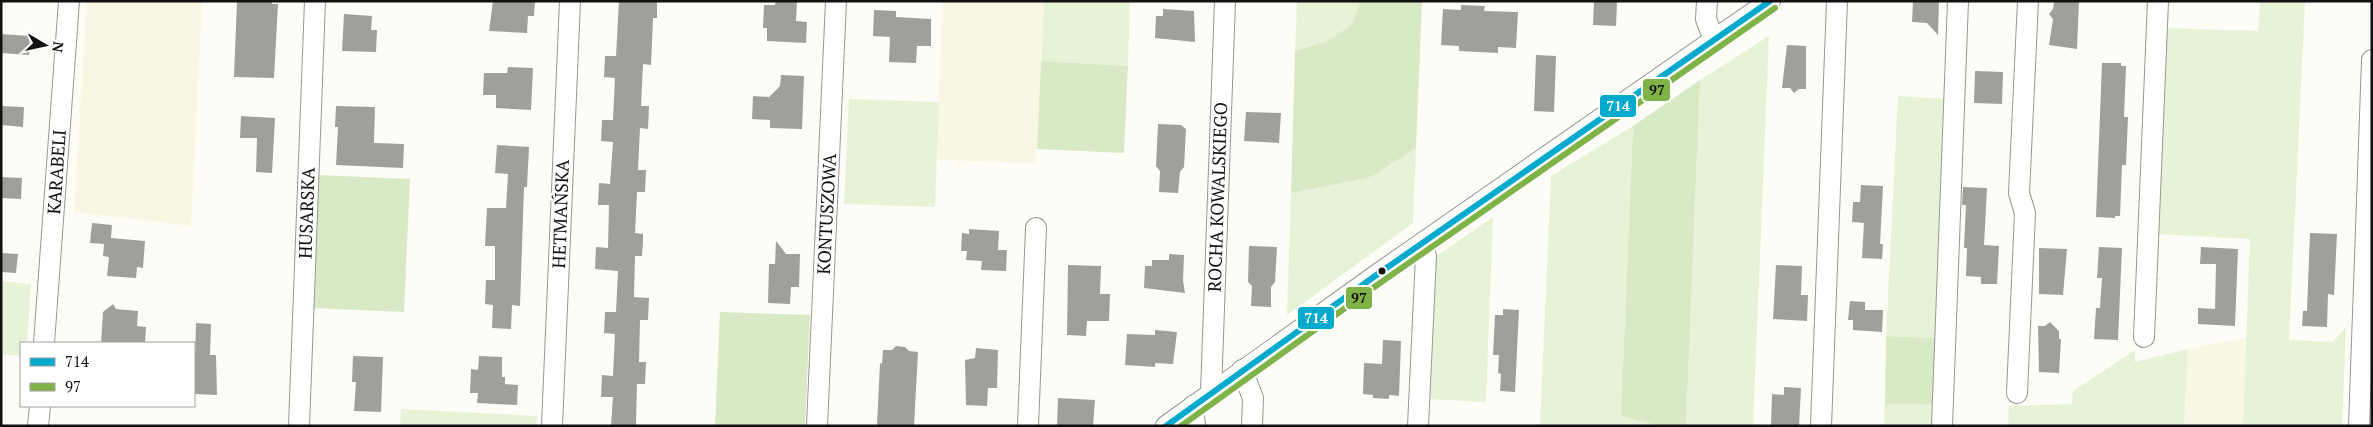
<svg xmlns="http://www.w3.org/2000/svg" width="2373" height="427" font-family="'PT Serif',serif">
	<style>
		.farmland { fill: #f9f7e4 }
		.green { fill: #e7f3d7 }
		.forest { fill: #d8eac5 }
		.building { fill: #a19f9c }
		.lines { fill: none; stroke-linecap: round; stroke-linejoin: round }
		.minor-casing { stroke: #979795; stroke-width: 22 }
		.minor { stroke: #fffffe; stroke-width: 20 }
		.bus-1-casing { stroke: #fff; stroke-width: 10 }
		.bus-2-casing { stroke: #fff; stroke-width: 10 }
		.bus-1 { stroke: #00a9ce; stroke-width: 6 }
		.bus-2 { stroke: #7fb347; stroke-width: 6 }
		.bus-dot { fill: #111; stroke: #fff; stroke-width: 2 }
		.labels { text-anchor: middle; stroke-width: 5; stroke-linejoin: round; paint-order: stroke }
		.street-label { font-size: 18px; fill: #111; stroke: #fff }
		.line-badge { stroke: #fff; stroke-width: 2 }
		.badge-label { font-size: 14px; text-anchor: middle; font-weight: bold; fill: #fff }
		.pale-badge-label { font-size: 14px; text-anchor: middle; font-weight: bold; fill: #111 }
	</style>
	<rect width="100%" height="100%" fill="#fdfcf7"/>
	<g class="farmland">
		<polygon points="87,1 202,1 191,226 74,212"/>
		<polygon points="943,1 1044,1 1036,163 936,160"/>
		<polygon points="2246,338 2243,426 2184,426 2188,349"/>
	</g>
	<g class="green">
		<polygon points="1044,1 1130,1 1128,66 1041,61"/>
		<polygon points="1297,1 1361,1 1352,24 1330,40 1295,51"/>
		<polygon points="2260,1 2305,1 2289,340 2333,342 2346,327 2342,426 2243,426 2250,239 2155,234 2163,28 2258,31"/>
		<polygon points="1769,36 1753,426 1686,426 1700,80"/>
		<polygon points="1898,96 1947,99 1935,338 1886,336"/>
		<polygon points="849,99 939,102 935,207 844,204"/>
		<polygon points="1633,126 1621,416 1660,426 1540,426 1551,176"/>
		<polygon points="1416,148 1413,223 1287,315 1291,193 1371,177"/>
		<polygon points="1493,217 1486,402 1428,399 1434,258"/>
		<polygon points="1,281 31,284 27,343 21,343 21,356 1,354"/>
		<polygon points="2188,349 2184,426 2008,426 2009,406 2072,404 2073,391 2135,350 2135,362"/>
		<polygon points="1885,404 1934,405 1933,426 1884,426"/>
		<polygon points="401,409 537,416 536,426 400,426"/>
	</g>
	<g class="forest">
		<polygon points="1361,1 1422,1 1416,148 1371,177 1291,193 1295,51 1330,40 1352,24"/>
		<polygon points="1041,61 1128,66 1124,153 1037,149"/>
		<polygon points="1700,80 1686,426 1660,426 1621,416 1633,126"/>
		<polygon points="317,175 410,179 404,312 311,308"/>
		<polygon points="720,312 810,315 805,426 715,426"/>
		<polygon points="1886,336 1935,338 1934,405 1885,404"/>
	</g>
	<g class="building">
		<polygon points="237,1 272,1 272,4 278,4 274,78 234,77"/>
		<polygon points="493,1 535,1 534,16 528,16 527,33 489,31"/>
		<polygon points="619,1 657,1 657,18 653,18 651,65 643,64 641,106 649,106 648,129 640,128 638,170 646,170 645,192 637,192 635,233 643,234 643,242 642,256 635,256 634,297 649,298 648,320 640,320 639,362 646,362 645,384 637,384 636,426 611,426 613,397 601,397 602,375 613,376 615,334 604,333 605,312 616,312 618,271 595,269 596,247 608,248 609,205 598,205 599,183 610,184 613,142 601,141 602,120 613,120 615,78 604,77 605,56 616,56"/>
		<polygon points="776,1 797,1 796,21 807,22 806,43 767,41 767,28 763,28 764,5 775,5"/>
		<polygon points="1594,1 1617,1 1616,26 1593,25"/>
		<polygon points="1913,1 1939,1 1938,35 1927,23 1912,22"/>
		<polygon points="2054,1 2079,1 2077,49 2049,45 2053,19 2049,14 2053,9"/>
		<polygon points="1461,5 1485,6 1484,11 1518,12 1516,48 1498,47 1498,53 1459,51 1459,46 1441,45 1443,9 1461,10"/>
		<polygon points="1163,9 1194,11 1195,42 1155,38 1156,16 1163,16"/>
		<polygon points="874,10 896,11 896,17 931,19 931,46 917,46 916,63 889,62 890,37 873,36"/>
		<polygon points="344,14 372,16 371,30 377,30 376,52 342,51"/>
		<polygon points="1,34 30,36 29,55 1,53"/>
		<polygon points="1787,45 1806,46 1806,89 1799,89 1794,93 1790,88 1782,88"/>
		<polygon points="1536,55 1556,56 1554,112 1534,111"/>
		<polygon points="2102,63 2121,63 2121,66 2126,66 2124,117 2128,117 2126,165 2122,165 2120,216 2115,216 2115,218 2096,217"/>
		<polygon points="508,67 533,68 531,110 496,108 496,95 483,95 484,73 507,73"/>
		<polygon points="1975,71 2003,72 2002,104 1974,103"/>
		<polygon points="781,75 804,76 802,129 770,128 770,120 752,119 753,96 769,97 780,86"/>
		<polygon points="1,106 24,107 23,127 1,125"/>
		<polygon points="336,106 375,107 374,143 404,144 403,168 336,165 338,127 335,127"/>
		<polygon points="1246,112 1281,113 1279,143 1244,141"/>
		<polygon points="241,116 275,118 272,173 256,172 257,138 240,138"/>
		<polygon points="1158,124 1181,125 1186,129 1184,167 1180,172 1178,193 1159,192 1160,171 1156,166"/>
		<polygon points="497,145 529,147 527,187 524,187 520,306 512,305 511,329 492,328 493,305 485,304 486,280 495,280 495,246 485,246 487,208 506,208 508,174 495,173"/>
		<polygon points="1,177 22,178 21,199 1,198"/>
		<polygon points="1861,185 1883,186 1880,244 1883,244 1882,259 1862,258 1864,223 1852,222 1853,202 1860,202"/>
		<polygon points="1963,187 1987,188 1984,245 1999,246 1997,284 1981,284 1981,277 1966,276 1967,248 1964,248 1966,205 1962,205"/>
		<polygon points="92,223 112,225 111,238 145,241 143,268 137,267 136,278 107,276 109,257 103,256 104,244 90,243"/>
		<polygon points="969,229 999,231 998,250 1007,250 1006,271 981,270 982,261 966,260 967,251 961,251 962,233 969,234"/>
		<polygon points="2310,233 2337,234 2334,295 2328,294 2327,327 2302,326 2303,311 2307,311"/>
		<polygon points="776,241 786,254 800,254 799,287 791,287 790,304 768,303 769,264 775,264"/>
		<polygon points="1249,246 1277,247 1275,282 1271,287 1271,307 1251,306 1252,286 1248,282"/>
		<polygon points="2099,247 2122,248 2118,340 2094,339 2096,308 2100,308 2102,278 2097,278"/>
		<polygon points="2201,247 2238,249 2235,326 2198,324 2198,308 2215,309 2216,264 2200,264"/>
		<polygon points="2039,248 2067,249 2063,295 2039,294"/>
		<polygon points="1,253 18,254 16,273 1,272"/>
		<polygon points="1169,254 1184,255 1183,280 1185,293 1144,288 1145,266 1152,266 1152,260 1169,260"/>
		<polygon points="1068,265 1101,266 1100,294 1110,294 1109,321 1087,321 1086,336 1067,335"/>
		<polygon points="1776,265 1802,266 1801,295 1808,295 1807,321 1773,319"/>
		<polygon points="1850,301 1865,302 1865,310 1883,310 1882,332 1853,330 1853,320 1848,320"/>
		<polygon points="113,304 116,309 138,311 137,326 146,327 145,343 101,343 103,312"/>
		<polygon points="1503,309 1519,310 1515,392 1500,391 1501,374 1498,373 1499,355 1493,355 1495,315 1503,315"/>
		<polygon points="2050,322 2059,331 2059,339 2061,339 2059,373 2039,372 2038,326 2045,326"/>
		<polygon points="196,323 211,324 210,355 216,355 217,395 194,394"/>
		<polygon points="1155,330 1177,332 1173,364 1155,363 1155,367 1125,365 1127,334 1155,335"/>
		<polygon points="1383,340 1401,341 1399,396 1389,395 1389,399 1373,398 1373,395 1363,394 1364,363 1382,364"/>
		<polygon points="896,346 905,347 909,351 918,352 914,426 877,425 880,363 882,364 883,350 892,350"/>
		<polygon points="976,348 998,350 997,388 988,388 987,406 966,405 965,360 975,358"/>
		<polygon points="353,356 383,357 381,412 354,411 356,382 352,382"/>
		<polygon points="479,356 502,357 502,377 505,377 505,384 518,385 517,405 477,403 478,393 470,393 471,369 478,370"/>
		<polygon points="1784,387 1801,388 1799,426 1771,426 1772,394 1784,395"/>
		<polygon points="1058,398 1095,400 1093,426 1057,426"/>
	</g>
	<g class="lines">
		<g class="minor-casing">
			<g id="minor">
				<polyline points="1707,1 1706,19 1714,40"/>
				<polyline points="2144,337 2158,1"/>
				<polyline points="44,343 69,1"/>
				<polyline points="1242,370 1253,398 1252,426"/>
				<polyline points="1211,392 1225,1"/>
				<polyline points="2017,393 2025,213 2019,193 2028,1"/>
				<polyline points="1193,406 1195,426"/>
				<polyline points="38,426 40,406"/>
				<polyline points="299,426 315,1"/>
				<polyline points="552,426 570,1"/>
				<polyline points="817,426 836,1"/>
				<polyline points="1028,426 1036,228"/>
				<polyline points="1166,426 1375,276 1770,1"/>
				<polyline points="1418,426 1426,256 1423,243"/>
				<polyline points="1821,426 1837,1"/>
				<polyline points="1942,426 1958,1"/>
				<polyline points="2359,426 2372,60"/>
			</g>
		</g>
		<use href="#minor" class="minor"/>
		<g class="bus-1-casing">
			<polyline id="bus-1" points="1166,426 1375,276 1770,1"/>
		</g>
		<g class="bus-2-casing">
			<polyline id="bus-2" points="1181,426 1380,283 1775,8"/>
		</g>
		<use href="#bus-1" class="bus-1"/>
		<use href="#bus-2" class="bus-2"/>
	</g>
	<circle class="bus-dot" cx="1382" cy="271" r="4.5"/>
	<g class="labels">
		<g class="street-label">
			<text transform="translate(57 172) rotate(-86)" y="6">KARABELI</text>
			<text transform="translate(1218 197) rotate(-88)" y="6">ROCHA KOWALSKIEGO</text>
			<text transform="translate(307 213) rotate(-88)" y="6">HUSARSKA</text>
			<text transform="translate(561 214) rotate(-88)" y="6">HETMAŃSKA</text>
			<text transform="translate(827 214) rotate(-87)" y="6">KONTUSZOWA</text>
		</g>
	</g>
	<g class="line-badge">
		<rect x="1642" y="78" width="29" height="24" rx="5" fill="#7fb347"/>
		<rect x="1599" y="94" width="38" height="24" rx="5" fill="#00a9ce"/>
		<rect x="1345" y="286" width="28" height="24" rx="5" fill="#7fb347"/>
		<rect x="1297" y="306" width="38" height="24" rx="5" fill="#00a9ce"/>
	</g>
	<g class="badge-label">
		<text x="1618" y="111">714</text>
		<text x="1316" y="323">714</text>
	</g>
	<g class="pale-badge-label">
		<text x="1657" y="95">97</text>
		<text x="1359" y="303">97</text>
	</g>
	<rect width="2373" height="427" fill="none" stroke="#111111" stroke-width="5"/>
	<rect x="20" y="342" width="175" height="65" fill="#ffffff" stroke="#a0a0a0"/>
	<rect x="30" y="358" width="25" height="8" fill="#00a9ce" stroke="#a0a0a0"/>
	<text x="65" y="367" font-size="15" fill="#111111">714</text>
	<rect x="30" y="383" width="25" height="8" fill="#7fb347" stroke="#a0a0a0"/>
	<text x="65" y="392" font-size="15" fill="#111111">97</text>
	<g transform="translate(45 45) rotate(99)" stroke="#ffffff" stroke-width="4" paint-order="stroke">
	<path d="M0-4L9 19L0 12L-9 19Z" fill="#111111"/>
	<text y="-8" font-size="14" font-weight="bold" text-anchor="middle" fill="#111111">N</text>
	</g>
</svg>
